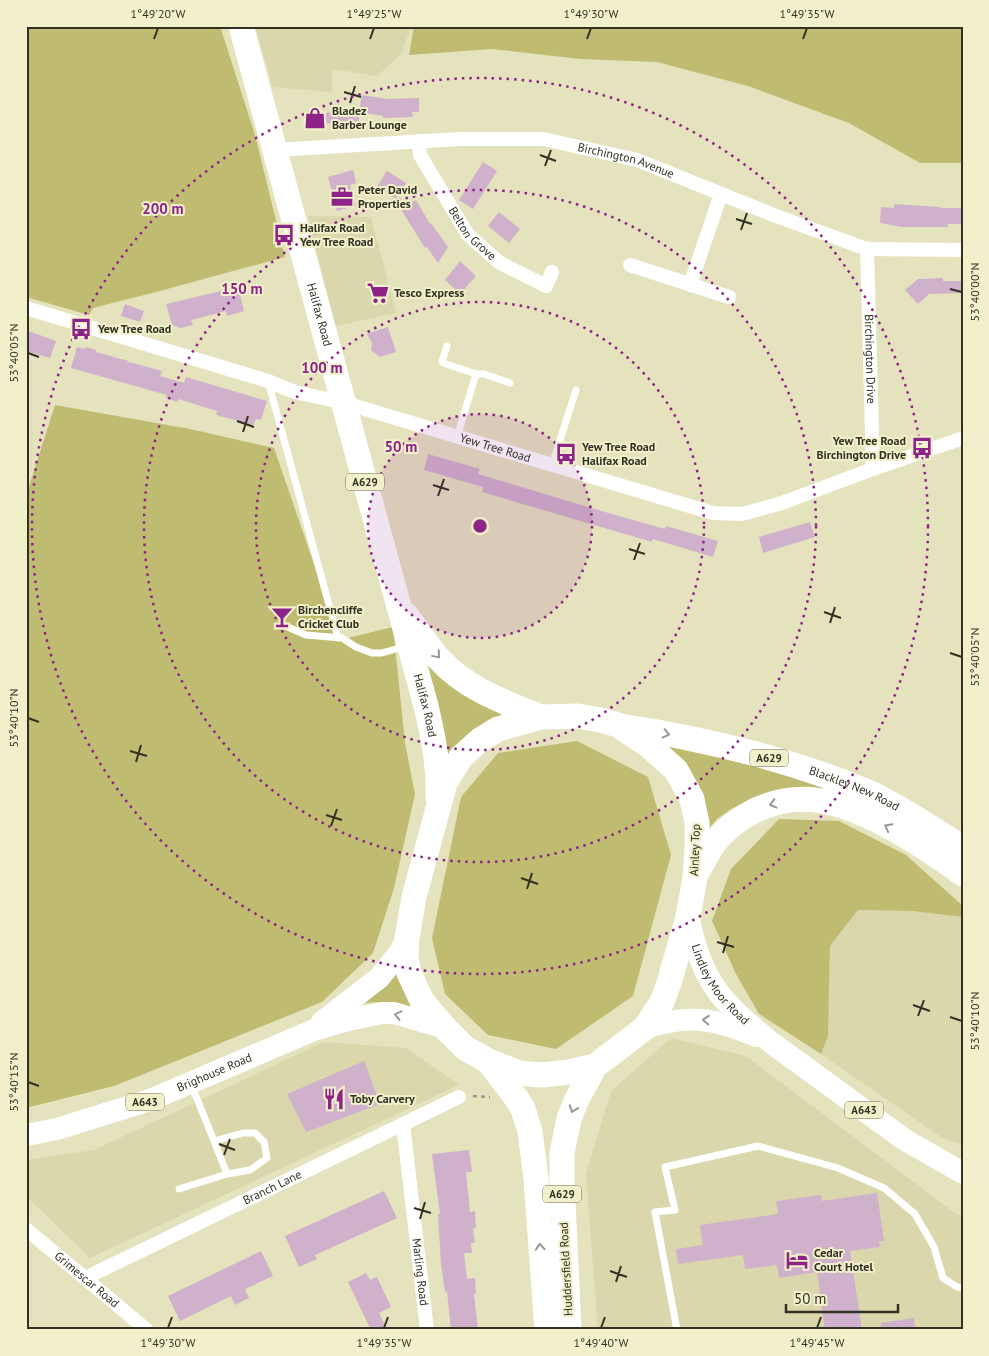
<svg xmlns="http://www.w3.org/2000/svg" width="989" height="1356" font-family="'PT Sans',sans-serif">
	<style>
		.built { fill: #d9d7ab }
		.green { fill: #bfbb70 }
		.building { fill: #cfb1cb }
		.lines { fill: none; stroke-linecap: round; stroke-linejoin: round }
		.path { stroke: #99987d; stroke-width: 2.5; stroke-dasharray: 4 4; stroke-linecap: butt }
		.lane { stroke: #fff; stroke-width: 7 }
		.street { stroke: #fff; stroke-width: 14 }
		.primary { stroke: #fff; stroke-width: 22 }
		.highway { stroke: #fff; stroke-width: 25 }
		.oneway { stroke: #989891 }
		.ticks { fill: none; stroke: #323123; stroke-width: 2 }
		.ring { fill: none; stroke: #8d2388; stroke-width: 2.5; stroke-dasharray: 2.5 5 }
		.labels { text-anchor: middle; stroke-width: 4; stroke-linejoin: round; paint-order: stroke }
		.shield { fill: #f1f0cb; stroke: #6b6a55; stroke-width: 1 }
		.shield-label { font-size: 11px; font-weight: bold; fill: #323123 }
		.poi-label { font-size: 12px; font-weight: bold; fill: #323123; stroke: #f1f0cb; text-anchor: start }
		.street-label { font-size: 12px; fill: #323123; stroke: #f1f0cb }
		.centre { fill: #8d2388; stroke: #f1f0cb; stroke-width: 2.5 }
		.ring-label { font-size: 15px; text-anchor: middle; font-weight: bold; fill: #8d2388; stroke: #f1f0cb; stroke-width: 4; stroke-linejoin: round; paint-order: stroke }
		.neatline { fill: none; stroke: #323123; stroke-width: 2 }
		.ticks-label { font-size: 12px; text-anchor: middle; fill: #323123 }
	</style>
	<rect width="100%" height="100%" fill="#e4e3be"/>
	<g class="built">
		<polygon points="255,26 411,26 402,53 377,76 332,69 332,92 273,87"/>
		<polygon points="308,216 371,217 396,313 335,326"/>
		<polygon points="858,910 912,911 963,917 963,1145 941,1137 821,1054 828,1036 830,946"/>
		<polygon points="671,1038 746,1056 956,1214 963,1216 962,1330 598,1330 586,1174 611,1091"/>
		<polygon points="324,1042 406,1048 459,1085 90,1258 26,1196 26,1160 94,1150"/>
	</g>
	<g class="green">
		<polygon points="26,26 220,26 255,135 285,257 156,292 93,308 89,315 26,297"/>
		<polygon points="414,26 963,26 963,163 920,163 849,123 748,86 657,62 580,59 492,49 409,55"/>
		<polygon points="55,405 190,429 274,448 340,640 393,627 405,743 415,794 394,888 373,953 322,1002 114,1086 26,1108 26,496"/>
		<polygon points="418,652 498,709 503,719 447,765"/>
		<polygon points="577,741 648,777 671,855 633,996 556,1049 488,1035 445,994 432,938 461,797 498,753"/>
		<polygon points="661,745 778,771 825,785 821,791 759,796 731,809 717,819 705,833"/>
		<polygon points="779,819 839,821 906,855 963,906 963,917 912,911 858,910 830,946 828,1036 821,1054 759,1014 736,974 712,921 731,869"/>
		<polygon points="402,962 419,1010 379,1002 364,1003"/>
	</g>
	<g class="building">
		<polygon points="362,95 388,99 419,98 419,112 412,112 413,117 383,118 383,116 359,112 359,122 314,124 313,113 359,112"/>
		<polygon points="483,162 497,171 473,209 459,200"/>
		<polygon points="353,170 356,183 350,185 356,206 337,211 328,177"/>
		<polygon points="387,171 406,183 396,199 377,187"/>
		<polygon points="416,200 430,224 431,223 448,247 438,263 427,247 425,248 400,208"/>
		<polygon points="894,204 940,207 941,208 963,208 963,224 948,224 948,227 901,227 880,223 881,207 894,208"/>
		<polygon points="499,212 520,229 509,243 488,226"/>
		<polygon points="460,261 476,276 460,294 445,280"/>
		<polygon points="943,278 943,281 963,281 963,293 929,294 918,304 905,290 918,279"/>
		<polygon points="238,287 244,311 227,316 226,311 191,320 193,325 181,328 172,325 166,304"/>
		<polygon points="125,304 144,311 140,322 121,316"/>
		<polygon points="388,327 396,352 380,357 371,350 372,343 367,334"/>
		<polygon points="26,330 56,341 50,358 26,351"/>
		<polygon points="77,347 85,349 86,347 96,350 96,352 128,361 127,365 129,362 162,371 160,376 184,383 186,377 267,401 261,420 256,419 253,425 216,415 217,411 178,399 177,402 166,398 167,395 71,368"/>
		<polygon points="428,454 480,469 478,474 598,510 665,529 666,526 718,541 713,557 653,539 652,542 482,492 483,487 424,470"/>
		<polygon points="810,522 815,537 763,553 759,537"/>
		<polygon points="364,1061 380,1104 306,1132 287,1094"/>
		<polygon points="469,1150 472,1172 466,1172 470,1212 475,1211 476,1228 473,1228 475,1243 471,1243 472,1253 464,1253 467,1279 475,1278 476,1294 474,1294 478,1330 451,1330 447,1291 445,1292 441,1264 438,1214 440,1214 432,1154"/>
		<polygon points="384,1191 397,1218 315,1255 317,1259 299,1267 285,1236"/>
		<polygon points="877,1193 884,1241 879,1241 880,1247 850,1251 862,1330 825,1330 817,1272 779,1278 777,1265 745,1269 743,1255 678,1264 676,1249 703,1245 700,1225 778,1214 776,1201 821,1195 822,1201"/>
		<polygon points="261,1251 273,1276 245,1289 249,1298 235,1305 231,1296 180,1321 168,1296"/>
		<polygon points="366,1273 370,1280 377,1277 391,1307 379,1313 387,1330 371,1330 348,1282"/>
		<polygon points="914,1318 915,1330 881,1330 881,1323"/>
	</g>
	<g class="lines">
		<polyline class="path" points="473,1096 490,1097"/>
		<g class="lane">
			<polyline points="447,346 442,361 443,363 476,374"/>
			<polyline points="268,381 338,638"/>
			<polyline points="457,437 476,374 484,374 510,383"/>
			<polyline points="552,465 576,390"/>
			<polyline points="283,625 306,635 342,638 356,647 372,653 382,653 406,646"/>
			<polyline points="214,1141 227,1174"/>
			<polyline points="179,1189 227,1174 250,1170 267,1158 264,1142 255,1133 243,1133 214,1141 191,1084"/>
			<polyline points="677,1330 655,1212 675,1210 665,1167 758,1146 838,1168 884,1188 915,1214 934,1247 943,1278 957,1287 963,1288"/>
		</g>
		<g class="street">
			<path id="s1" d="M419,141L420,155L468,235L500,263L546,286L552,272"/>
			<path id="s2" d="M275,150L460,139H543L637,160L776,216L867,249L963,250"/>
			<path id="s3" d="M867,249L873,469"/>
			<polyline points="630,265 729,297"/>
			<polyline points="690,285 721,194"/>
			<path id="s4" d="M26,308L268,381L295,392L345,403L713,513L742,514L782,503L873,469L963,438"/>
			<path id="s5" d="M403,1124L427,1330"/>
			<path id="s6" d="M26,1229L147,1330"/>
			<path id="s7" d="M85,1278L459,1097"/>
		</g>
		<g class="primary">
			<path id="s8" d="M688,917C693,937 698,958 708,976C721,1002 747,1022 769,1041L905,1140L963,1173"/>
			<polyline points="322,1022 379,978 400,952 407,938"/>
			<path d="M645,1028C689,1014 714,1018 756,1036"/>
			<path id="s9" d="M26,1135L57,1129L150,1100L314,1030L348,1020L382,1013H394L445,1028"/>
		</g>
		<g class="highway">
			<path id="s10" d="M241,26L426,706C433,736 439,765 438,797"/>
			<path d="M406,615C417,629 427,645 438,658C466,689 504,702 541,717"/>
			<polygon points="578,716 600,720 618,725 648,745 676,770 692,799 697,823 697,851 695,877 688,917 669,983 662,1002 645,1028 595,1066 569,1072 542,1075 519,1073 488,1061 465,1048 445,1028 422,1001 409,973 406,958 407,938 414,897 445,783 461,757 480,740 498,729 541,717"/>
			<path id="s11" d="M627,727C706,739 795,761 868,792C901,807 932,829 963,848"/>
			<path d="M697,872C703,863 708,852 714,843C725,829 740,818 756,810C776,801 800,797 822,801C869,809 925,847 963,874"/>
			<polyline points="488,1061 517,1099 523,1109 530,1131 536,1179 547,1330"/>
			<polyline points="569,1330 562,1180 562,1153 569,1119 576,1101 595,1066"/>
		</g>
	</g>
	<defs><path id="oneway-chevron" d="M-2-3.5L2.5 0L-2 3.5" fill="none" stroke-width="1.6" stroke-linecap="round" stroke-linejoin="round" transform="scale(1.25)"/></defs>
	<g class="oneway">
		<use href="#oneway-chevron" transform="translate(437 655) rotate(50)"/>
		<use href="#oneway-chevron" transform="translate(666 734) rotate(13)"/>
		<use href="#oneway-chevron" transform="translate(773 804) rotate(166)"/>
		<use href="#oneway-chevron" transform="translate(888 827) rotate(-152)"/>
		<use href="#oneway-chevron" transform="translate(398 1015) rotate(-167)"/>
		<use href="#oneway-chevron" transform="translate(706 1020) rotate(-176)"/>
		<use href="#oneway-chevron" transform="translate(573 1109) rotate(110)"/>
		<use href="#oneway-chevron" transform="translate(540 1247) rotate(-94)"/>
	</g>
	<path class="ticks" d="M154,39L158,28M370,39L374,28M587,39L591,28M803,39L807,28M344,92L361,97M350,103L355,86M540,155L556,161M545,166L551,150M736,219L752,224M741,230L747,213M950,289L962,292M28,353L39,357M237,421L254,427M243,432L248,416M433,485L449,490M438,496L444,479M629,549L645,554M634,560L640,543M824,612L841,618M830,623L835,607M950,653L962,657M28,718L39,722M130,751L147,756M136,762L141,745M326,815L342,820M331,826L337,809M521,878L538,884M527,889L532,873M717,942L734,947M723,953L728,936M913,1005L930,1011M918,1016L924,1000M950,1017L962,1021M28,1082L39,1086M219,1144L235,1150M224,1155L230,1139M414,1208L431,1213M420,1219L425,1202M610,1271L627,1277M616,1282L621,1266M168,1328L172,1317M384,1328L388,1317M601,1328L605,1317M817,1328L821,1317"/>
	<circle cx="480" cy="526" r="112" fill="#8d2388" fill-opacity=".12"/>
	<g class="ring">
		<circle cx="480" cy="526" r="112"/>
		<circle cx="480" cy="526" r="224"/>
		<circle cx="480" cy="526" r="336"/>
		<circle cx="480" cy="526" r="448"/>
	</g>
	<defs>
		<g id="shop-bare" transform="scale(1.725)"><path d="M-5-2.5h2.3a2.7 3.5 0 0 1 5.4 0H5L5.5 6h-11ZM-1.5-2.5h3a1.5 2.3 0 0 0-3 0Z" fill="#8d2388" stroke="#f1f0cb" stroke-width="2.5" paint-order="stroke"/></g>
		<g id="office-bare" transform="scale(1.725)"><path d="M-6-3h4V-5.5h4V-3h4V5H-6ZM-1-4.5V-3h2v-1.5ZM-6 0V1H6V0Z" fill="#8d2388" stroke="#f1f0cb" stroke-width="2.5" paint-order="stroke"/></g>
		<g id="bus-bare" transform="scale(1.725)"><path d="M-5-6H5V4H4V6H2V4H-2V6H-4V4H-5ZM-3.5-4V0h7V-4ZM-3.5 1.2v1.5H-2V1.2ZM2 1.2v1.5H3.5V1.2Z" fill="#8d2388" stroke="#f1f0cb" stroke-width="2.5" paint-order="stroke"/></g>
		<g id="supermarket-bare" transform="scale(1.725)"><path d="M-6-5.5h2.5l.6 2H6L4.5 2H-2.5L-4.4-4H-6ZM-1.5 3.2a1.3 1.3 0 1 0 .1 0ZM3 3.2a1.3 1.3 0 1 0 .1 0Z" fill="#8d2388" stroke="#f1f0cb" stroke-width="2.5" paint-order="stroke"/></g>
		<g id="bar-bare" transform="scale(1.725)"><path d="M-6-5H6L.8 .8V4.5H3.5V6h-7V4.5H-.8V.8Z" fill="#8d2388" stroke="#f1f0cb" stroke-width="2.5" paint-order="stroke"/></g>
		<g id="restaurant-bare" transform="scale(1.725)"><path d="M-5-6h1v4h1v-4h1v4h1v-4h1v5L-1.5 .5V6h-2V.5L-5-1ZM5-6V6H3V1.5H1.5Q1.5-4 5-6Z" fill="#8d2388" stroke="#f1f0cb" stroke-width="2.5" paint-order="stroke"/></g>
		<g id="hotel-bare" transform="scale(1.725)"><path d="M-6-4.5h1.5V1H6V5H4.5V3h-9V5H-6ZM-4 0a1.8 1.8 0 1 1 3.6 0ZM.5 0V-2.5h3Q6-2.5 6 0Z" fill="#8d2388" stroke="#f1f0cb" stroke-width="2.5" paint-order="stroke"/></g>
	</defs>
	<g fill-rule="evenodd">
		<use href="#shop-bare" x="315" y="118"/>
		<use href="#office-bare" x="342" y="197"/>
		<use href="#bus-bare" x="284" y="235"/>
		<use href="#supermarket-bare" x="378" y="293"/>
		<use href="#bus-bare" x="81" y="329"/>
		<use href="#bus-bare" x="922" y="448"/>
		<use href="#bus-bare" x="566" y="454"/>
		<use href="#bar-bare" x="282" y="617"/>
		<use href="#restaurant-bare" x="334" y="1099"/>
		<use href="#hotel-bare" x="797" y="1260"/>
	</g>
	<g class="labels">
		<g class="shield">
			<rect x="346" y="473.5" width="38" height="17" rx="4"/>
			<rect x="750" y="749.5" width="38" height="17" rx="4"/>
			<rect x="126" y="1093.5" width="38" height="17" rx="4"/>
			<rect x="845" y="1101.5" width="38" height="17" rx="4"/>
			<rect x="543" y="1185.5" width="38" height="17" rx="4"/>
		</g>
		<g class="shield-label">
			<text x="365" y="486">A629</text>
			<text x="769" y="762">A629</text>
			<text x="145" y="1106">A643</text>
			<text x="864" y="1114">A643</text>
			<text x="562" y="1198">A629</text>
		</g>
		<g class="poi-label">
			<text x="332" y="115">Bladez<tspan x="332" dy="14">Barber Lounge</tspan></text>
			<text x="358" y="194">Peter David<tspan x="358" dy="14">Properties</tspan></text>
			<text x="300" y="232">Halifax Road<tspan x="300" dy="14">Yew Tree Road</tspan></text>
			<text x="394" y="297">Tesco Express</text>
			<text x="98" y="333">Yew Tree Road</text>
			<text x="906" y="445" text-anchor="end">Yew Tree Road<tspan x="906" dy="14">Birchington Drive</tspan></text>
			<text x="582" y="451">Yew Tree Road<tspan x="582" dy="14">Halifax Road</tspan></text>
			<text x="298" y="614">Birchencliffe<tspan x="298" dy="14">Cricket Club</tspan></text>
			<text x="350" y="1103">Toby Carvery</text>
			<text x="814" y="1257">Cedar<tspan x="814" dy="14">Court Hotel</tspan></text>
		</g>
		<g class="street-label">
			<text dy="4" stroke="none"><textPath href="#s2" startOffset="354">Birchington Avenue</textPath></text>
			<text dy="4" stroke="none"><textPath href="#s1" startOffset="109">Belton Grove</textPath></text>
			<text dy="4" stroke="none"><textPath href="#s10" startOffset="299">Halifax Road</textPath></text>
			<text dy="4" stroke="none"><textPath href="#s3" startOffset="110">Birchington Drive</textPath></text>
			<text dy="4" stroke="none"><textPath href="#s4" startOffset="490">Yew Tree Road</textPath></text>
			<text dy="4" stroke="none"><textPath href="#s10" startOffset="704">Halifax Road</textPath></text>
			<text dy="4" stroke="none"><textPath href="#s11" startOffset="236">Blackley New Road</textPath></text>
			<text transform="translate(695 850) rotate(-88)" y="4">Ainley Top</text>
			<text dy="4" stroke="none"><textPath href="#s8" startOffset="76">Lindley Moor Road</textPath></text>
			<text dy="4" stroke="none"><textPath href="#s9" startOffset="199">Brighouse Road</textPath></text>
			<text dy="4" stroke="none"><textPath href="#s7" startOffset="208">Branch Lane</textPath></text>
			<text transform="translate(566 1269) rotate(-93)" y="4">Huddersfield Road</text>
			<text dy="4" stroke="none"><textPath href="#s5" startOffset="149">Marling Road</textPath></text>
			<text dy="4" stroke="none"><textPath href="#s6" startOffset="79">Grimescar Road</textPath></text>
		</g>
	</g>
	<circle cx="480" cy="526" r="8" class="centre"/>
	<g class="ring-label">
		<text x="163" y="214">200 m</text>
		<text x="242" y="294">150 m</text>
		<text x="322" y="373">100 m</text>
		<text x="401" y="452">50 m</text>
	</g>
	<rect width="989" height="1356" fill="none" stroke="#f1f0cb" stroke-width="55"/>
	<path d="M786 1304v8h112v-8" fill="none" stroke="#323123" stroke-width="2.5"/>
	<text x="794" y="1304" font-size="15" fill="#323123" stroke="#f1f0cb" stroke-width="4" paint-order="stroke">50 m</text>
	<rect x="28" y="28" width="934" height="1300" class="neatline"/>
	<g class="ticks-label">
		<text x="158" y="18">1°49'20"W</text>
		<text x="374" y="18">1°49'25"W</text>
		<text x="591" y="18">1°49'30"W</text>
		<text x="807" y="18">1°49'35"W</text>
		<text transform="translate(975 292) rotate(-90)" y="4">53°40'00"N</text>
		<text transform="translate(14 353) rotate(-90)" y="4">53°40'05"N</text>
		<text transform="translate(975 657) rotate(-90)" y="4">53°40'05"N</text>
		<text transform="translate(14 718) rotate(-90)" y="4">53°40'10"N</text>
		<text transform="translate(975 1021) rotate(-90)" y="4">53°40'10"N</text>
		<text transform="translate(14 1082) rotate(-90)" y="4">53°40'15"N</text>
		<text x="168" y="1347">1°49'30"W</text>
		<text x="384" y="1347">1°49'35"W</text>
		<text x="601" y="1347">1°49'40"W</text>
		<text x="817" y="1347">1°49'45"W</text>
	</g>
</svg>
